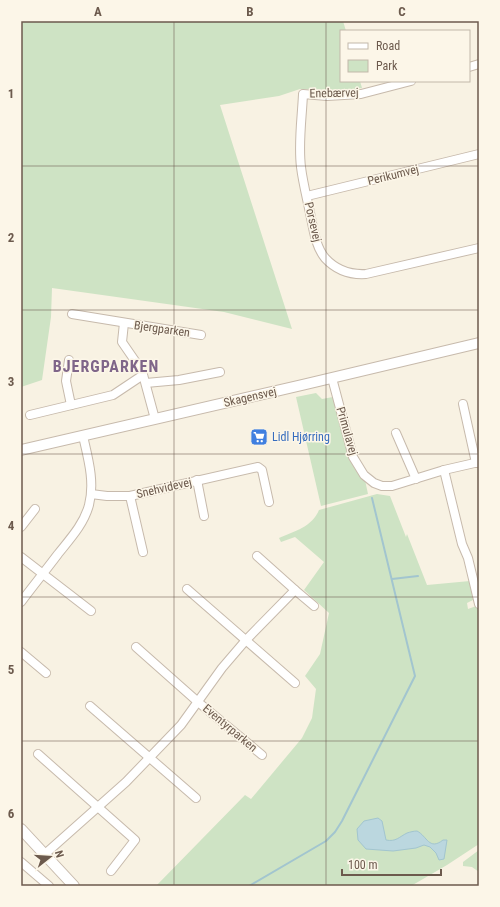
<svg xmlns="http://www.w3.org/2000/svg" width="500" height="907" font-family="'Roboto Condensed',sans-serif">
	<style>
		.green { fill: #cee3c4 }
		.water { fill: #bbd7df; stroke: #a2c5cf }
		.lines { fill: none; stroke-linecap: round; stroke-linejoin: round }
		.stream { stroke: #a2c5cf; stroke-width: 2 }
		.minor-casing { stroke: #c7baac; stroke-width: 10 }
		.tertiary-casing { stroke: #c7baac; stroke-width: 12 }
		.minor { stroke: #fff; stroke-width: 8 }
		.tertiary { stroke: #fff; stroke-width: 10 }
		.grid { fill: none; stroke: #6c5a4d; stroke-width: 1; stroke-opacity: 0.55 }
		.labels { text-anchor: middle; stroke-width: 3; stroke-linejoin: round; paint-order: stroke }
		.street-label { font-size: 12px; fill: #6c5a4d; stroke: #fcf6e8 }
		.shop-label { font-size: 12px; fill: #366cbe; stroke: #fcf6e8; text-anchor: start }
		.district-label { font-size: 16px; font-weight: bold; letter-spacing: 1px; fill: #7f6589; stroke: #fcf6e8 }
		.neatline { fill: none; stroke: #6c5a4d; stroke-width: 1.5 }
		.grid-label { font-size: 13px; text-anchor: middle; font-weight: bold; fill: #6c5a4d }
	</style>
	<rect width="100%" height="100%" fill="#f8f2e3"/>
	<g class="green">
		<polygon points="21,21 343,21 346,31 341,31 341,81 360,81 362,88 342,90 300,89 279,96 220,105 292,329 224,312 52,288 51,317 42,380 21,387"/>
		<polygon points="316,393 322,399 333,397 349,459 358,474 365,480 368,494 321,506 296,397"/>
		<path d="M377,494L390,496L406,537L407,534L427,585L470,581L473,600L467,603L468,609L479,605V844L447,865L411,886H156L245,795L251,799L302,738L312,718L316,689L305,676L320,654L329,613L304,590L324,562L295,537L281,542L279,538C295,531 312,527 319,510Z"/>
		<polygon points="479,850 479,872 472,867 463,866 463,862"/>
	</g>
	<path class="water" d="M378,818L382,821L386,840C396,842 399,837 407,833C410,832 414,831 417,831C427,836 429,851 443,840H447L444,859L439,860L436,853L430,847L424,845L416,848L393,851L366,849L358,840L357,829L364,821Z"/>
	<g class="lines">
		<g class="stream">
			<polyline points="392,579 418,576"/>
			<polyline points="249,886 326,841 335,832 342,821 415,676 372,498"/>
		</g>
		<g class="minor-casing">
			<g id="minor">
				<polyline points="469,67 479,64"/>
				<path d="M411,81L361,94L327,96L303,94C302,118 298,143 301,167C303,184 308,202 311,218C314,232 316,247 325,258C336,270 350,275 366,274L479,248"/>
				<polyline points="307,196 479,154"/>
				<polyline points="72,314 201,335"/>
				<polyline points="124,323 122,342 142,371 155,419"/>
				<polyline points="69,360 66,381 71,405"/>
				<polyline points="332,378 353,457 364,475 374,483 382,486 392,486 444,470 479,462"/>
				<polyline points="146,383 179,380 220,372"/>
				<polyline points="463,404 476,463"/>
				<polyline points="30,415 113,395 143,375"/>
				<polyline points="396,433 416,479"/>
				<polyline points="444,470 462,544 468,558 479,604"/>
				<polyline points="197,480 204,516"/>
				<polyline points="91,494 107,496 130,496 258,467 262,470 269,502"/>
				<polyline points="130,496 143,552"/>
				<polyline points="21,527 35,509"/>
				<polyline points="21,557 91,611"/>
				<polyline points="187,589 295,683"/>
				<polyline points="295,590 314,606"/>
				<path d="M21,602C33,586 46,570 58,554C70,539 84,524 89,505C95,482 88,458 83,436"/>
				<polyline points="136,647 198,702 262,755"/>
				<polyline points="21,652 46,673"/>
				<polyline points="90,706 196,798"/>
				<polyline points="38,754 135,840 111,871"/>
				<polyline points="45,854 126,782 181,725 222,668 246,640 295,590 257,556"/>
				<polyline points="21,862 49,886"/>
			</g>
		</g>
		<g class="tertiary-casing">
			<g id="tertiary">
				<polyline points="21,450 302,385 479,343"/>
				<polyline points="21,829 74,886"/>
			</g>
		</g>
		<use href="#minor" class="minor"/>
		<use href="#tertiary" class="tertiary"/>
	</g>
	<path class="grid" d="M174,21V886M326,21V886M21,166H479M21,310H479M21,454H479M21,597H479M21,741H479"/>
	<defs>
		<g id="supermarket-square" transform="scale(0.9)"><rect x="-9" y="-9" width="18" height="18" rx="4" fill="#3f7fe0" stroke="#fcf6e8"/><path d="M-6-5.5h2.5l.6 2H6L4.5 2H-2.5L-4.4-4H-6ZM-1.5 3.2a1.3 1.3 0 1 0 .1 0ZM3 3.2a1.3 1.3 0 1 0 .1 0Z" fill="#fff"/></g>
	</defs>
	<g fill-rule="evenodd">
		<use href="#supermarket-square" x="259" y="437"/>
	</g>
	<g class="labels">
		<g class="street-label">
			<text transform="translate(334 93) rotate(-1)" y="4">Enebærvej</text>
			<text transform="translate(393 175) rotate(-14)" y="4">Perikumvej</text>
			<text transform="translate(313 222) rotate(77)" y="4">Porsevej</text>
			<text transform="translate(162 329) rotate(8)" y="4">Bjergparken</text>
			<text transform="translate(250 397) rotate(-13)" y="4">Skagensvej</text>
			<text transform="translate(347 431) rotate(74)" y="4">Primulavej</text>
			<text transform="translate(164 488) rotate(-13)" y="4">Snehvidevej</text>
			<text transform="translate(230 728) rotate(40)" y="4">Eventyrparken</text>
		</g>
		<g class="shop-label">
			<text x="272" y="441">Lidl Hjørring</text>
		</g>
		<g class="district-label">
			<text x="106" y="372">BJERGPARKEN</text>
		</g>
	</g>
	<rect width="500" height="907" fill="none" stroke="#fcf6e8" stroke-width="44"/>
	<rect x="340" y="30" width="130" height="52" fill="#fcf6e8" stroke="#c2b8aa"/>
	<rect x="348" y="43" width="20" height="6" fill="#ffffff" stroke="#c2b8aa"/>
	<text x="376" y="50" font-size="12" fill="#6c5a4d">Road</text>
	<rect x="348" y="60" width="20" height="12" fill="#cee3c4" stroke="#c2b8aa"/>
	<text x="376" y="70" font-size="12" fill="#6c5a4d">Park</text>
	<g transform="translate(50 857) rotate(73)" stroke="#fcf6e8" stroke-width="3" paint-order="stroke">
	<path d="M0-3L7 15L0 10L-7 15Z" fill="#6c5a4d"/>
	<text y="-6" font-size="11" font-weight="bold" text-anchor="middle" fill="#6c5a4d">N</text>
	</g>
	<path d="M342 869v6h99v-6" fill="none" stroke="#6c5a4d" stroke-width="2"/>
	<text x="348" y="869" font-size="12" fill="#6c5a4d" stroke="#fcf6e8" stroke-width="3" paint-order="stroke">100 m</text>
	<rect x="22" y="22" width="456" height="863" class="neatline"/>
	<g class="grid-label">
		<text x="98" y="16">A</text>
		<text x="250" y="16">B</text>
		<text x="402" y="16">C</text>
		<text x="11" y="98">1</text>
		<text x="11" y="242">2</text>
		<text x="11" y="386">3</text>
		<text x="11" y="530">4</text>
		<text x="11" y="674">5</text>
		<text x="11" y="818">6</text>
	</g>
</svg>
